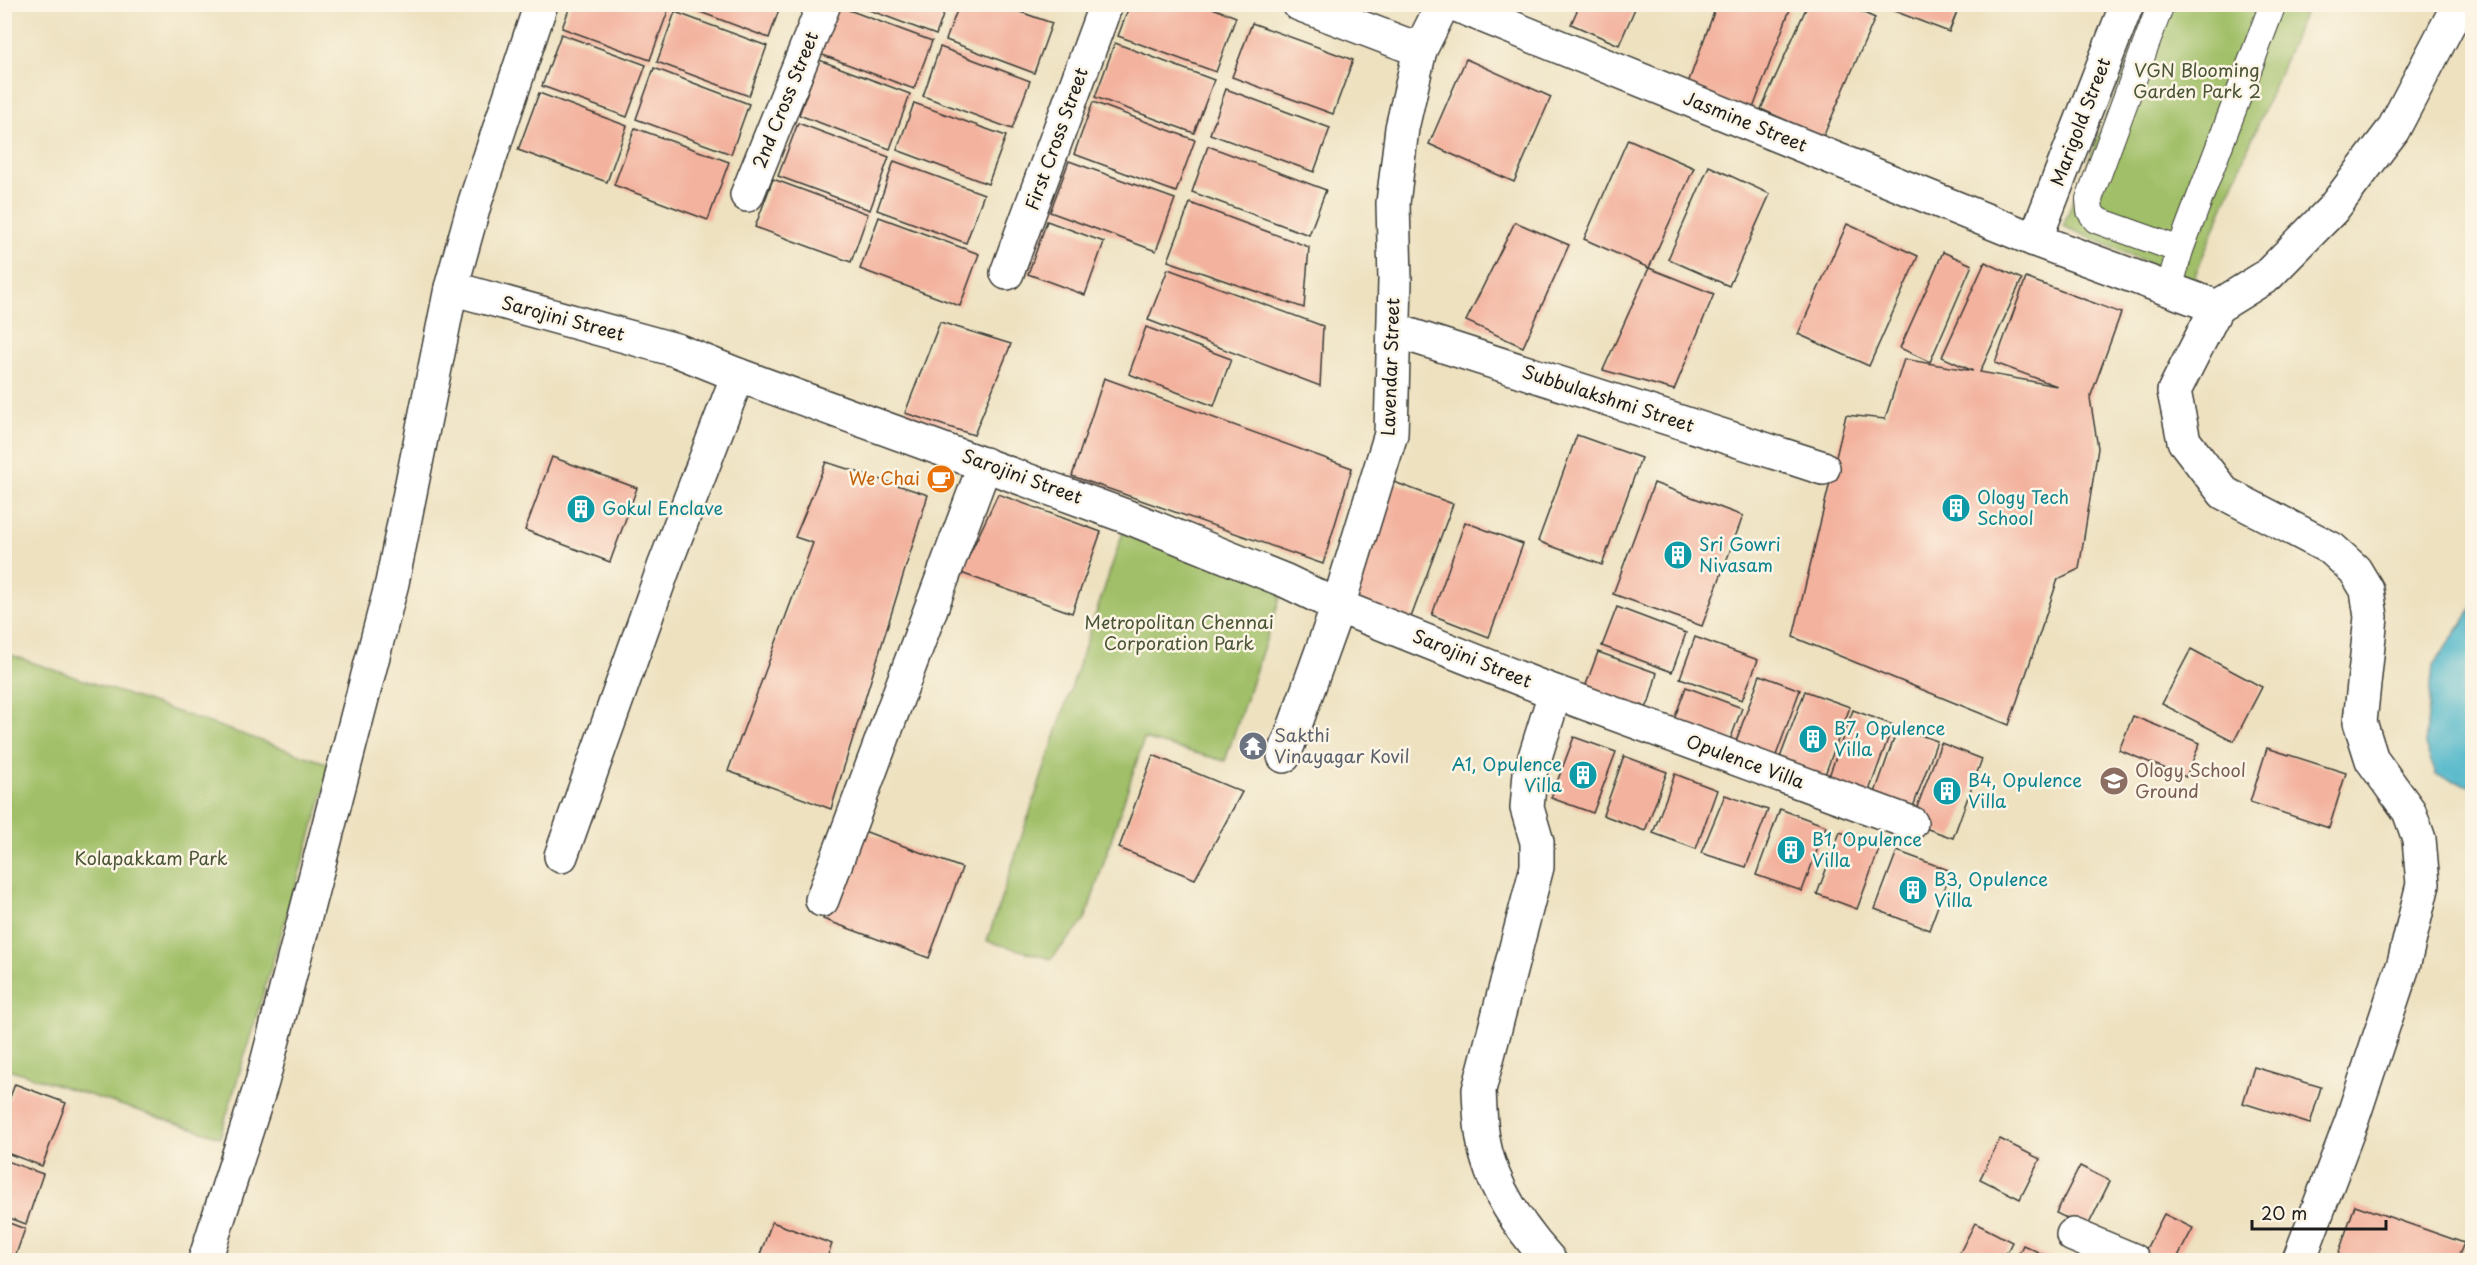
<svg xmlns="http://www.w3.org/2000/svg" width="2477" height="1265" font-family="'Playpen Sans',sans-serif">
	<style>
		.green { fill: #a0bf67; stroke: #5e6e42; stroke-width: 1.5 }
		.water { fill: #4cb5c9; stroke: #346872; stroke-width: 1.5 }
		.building { fill: #f3b29e }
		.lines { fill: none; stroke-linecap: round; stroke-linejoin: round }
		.service-casing { stroke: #3b3a35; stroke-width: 28 }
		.minor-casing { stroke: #3b3a35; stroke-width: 36 }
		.service { stroke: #fff; stroke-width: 26 }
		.minor { stroke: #fff; stroke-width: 33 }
		.labels { text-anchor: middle; stroke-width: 5; stroke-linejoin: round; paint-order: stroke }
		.park-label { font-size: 18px; fill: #4a5536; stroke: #fcf5e5 }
		.street-label { font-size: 18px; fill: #1c1c1c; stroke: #fcf5e5 }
		.food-label { font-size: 18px; fill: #c56008; stroke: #fcf5e5; text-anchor: end }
		.culture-label { font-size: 18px; fill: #0d838f; stroke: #fcf5e5; text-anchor: start }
		.worship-label { font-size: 18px; fill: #5b616d; stroke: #fcf5e5; text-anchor: start }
		.education-label { font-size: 18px; fill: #785e54; stroke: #fcf5e5; text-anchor: start }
	</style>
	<rect width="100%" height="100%" fill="#fcf5e5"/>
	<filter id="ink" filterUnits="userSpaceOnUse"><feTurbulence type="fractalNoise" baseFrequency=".0167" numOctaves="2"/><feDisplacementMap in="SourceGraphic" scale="12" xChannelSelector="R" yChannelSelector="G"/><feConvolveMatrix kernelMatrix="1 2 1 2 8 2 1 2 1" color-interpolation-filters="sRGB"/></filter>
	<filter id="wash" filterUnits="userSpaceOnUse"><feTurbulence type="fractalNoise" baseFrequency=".008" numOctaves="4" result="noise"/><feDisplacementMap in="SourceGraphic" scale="24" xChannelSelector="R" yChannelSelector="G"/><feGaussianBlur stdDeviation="1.35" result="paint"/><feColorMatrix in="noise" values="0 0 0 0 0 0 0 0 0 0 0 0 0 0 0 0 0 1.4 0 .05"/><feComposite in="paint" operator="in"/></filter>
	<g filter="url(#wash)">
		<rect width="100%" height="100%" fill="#ede1c0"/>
		<g class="green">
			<polygon points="2150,5 2308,5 2192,282 2063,226"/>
			<polygon points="1128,517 1286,581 1225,761 1144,739 1085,920 1051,959 987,941"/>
			<polygon points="5,653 332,765 220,1137 5,1068"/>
		</g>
		<polygon class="water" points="2472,608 2472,787 2436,775 2425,745 2433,666"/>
		<g id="blocks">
			<g class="building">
				<polygon points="571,4 652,4 668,11 650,60 562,28"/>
				<polygon points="679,4 781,4 769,38"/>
				<polygon points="853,4 947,4 936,35"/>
				<polygon points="1130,4 1202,4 1236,17 1216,72 1118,36"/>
				<polygon points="1580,4 1637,4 1619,45 1571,24"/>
				<polygon points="1717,4 1792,4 1752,111 1687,86"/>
				<polygon points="1808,4 1844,4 1875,18 1823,137 1761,109"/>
				<polygon points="1891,4 1960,4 1949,32 1889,9"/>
				<polygon points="959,5 1000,5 1052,23 1034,73 946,40"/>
				<polygon points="838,6 932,41 914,89 820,54"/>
				<polygon points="675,12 767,46 749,96 657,62"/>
				<polygon points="1252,23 1353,60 1333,114 1232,77"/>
				<polygon points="561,34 646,65 627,117 542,86"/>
				<polygon points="1115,43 1214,80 1194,133 1095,97"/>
				<polygon points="940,47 1030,81 1012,129 923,96"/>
				<polygon points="1466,59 1551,97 1514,182 1429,144"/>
				<polygon points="819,60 910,94 890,149 799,115"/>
				<polygon points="654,68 749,104 731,154 636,119"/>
				<polygon points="1226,89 1330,128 1314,172 1210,134"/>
				<polygon points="539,93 627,126 607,182 518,150"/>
				<polygon points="1093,102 1195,140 1176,192 1074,154"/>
				<polygon points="914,103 1006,136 988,184 897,150"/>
				<polygon points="798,123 889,157 870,210 778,176"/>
				<polygon points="635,128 729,162 708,220 614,185"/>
				<polygon points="1628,139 1694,168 1649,268 1584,239"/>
				<polygon points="1208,146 1326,190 1309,235 1192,192"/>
				<polygon points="894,161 984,194 966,243 877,210"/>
				<polygon points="1069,161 1175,199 1156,251 1050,212"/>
				<polygon points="1709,166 1770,194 1729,286 1668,259"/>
				<polygon points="773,179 868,214 851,262 755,227"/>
				<polygon points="1190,203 1309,247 1304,308 1168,261"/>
				<polygon points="879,217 979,254 960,306 860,269"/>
				<polygon points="1047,221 1104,242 1085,295 1028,274"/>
				<polygon points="1515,222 1569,245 1523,347 1466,321"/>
				<polygon points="1847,224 1918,256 1869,366 1798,334"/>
				<polygon points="1943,252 1972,265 1930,362 1900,348"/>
				<polygon points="1985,262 2022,279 1980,372 2057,386 1995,363 2026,278 2121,313 2090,398 2098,448 2079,569 2058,579 2009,725 1793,637 1846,415 1885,419 1904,359 1973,371 1942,357"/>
				<polygon points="1649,268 1714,294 1674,390 1603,370"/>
				<polygon points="1168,269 1323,326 1320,386 1148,320"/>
				<polygon points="940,322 1011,344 974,435 905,413"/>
				<polygon points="1146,327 1231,359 1214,406 1129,374"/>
				<polygon points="1104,378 1352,468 1323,564 1072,476"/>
				<polygon points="1577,435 1641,458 1602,565 1538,541"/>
				<polygon points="552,457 637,488 610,562 525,530"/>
				<polygon points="826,462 928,495 831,809 728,771 813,543 795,537"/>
				<polygon points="1394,482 1453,504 1410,620 1351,598"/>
				<polygon points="1654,483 1743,516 1702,626 1613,594"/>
				<polygon points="998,494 1101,532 1072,613 961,573"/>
				<polygon points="1465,522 1523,544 1489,637 1432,615"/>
				<polygon points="1617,607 1686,633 1672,672 1602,646"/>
				<polygon points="1695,637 1758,660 1742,700 1680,678"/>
				<polygon points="2191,649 2262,687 2234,741 2162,704"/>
				<polygon points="1598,652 1657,673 1649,702 1639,720 1580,701"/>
				<polygon points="1760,675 1800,690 1771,769 1731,755"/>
				<polygon points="1686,687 1742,708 1725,754 1669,733"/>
				<polygon points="1805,691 1850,707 1820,788 1775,771"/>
				<polygon points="1853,710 1893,725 1865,802 1825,787"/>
				<polygon points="2133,716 2200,743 2186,777 2119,750"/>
				<polygon points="1898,727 1937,741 1908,821 1870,807"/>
				<polygon points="1574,737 1616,752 1593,813 1551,798"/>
				<polygon points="1941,743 1982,759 1953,838 1911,823"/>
				<polygon points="2267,748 2346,773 2329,828 2250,802"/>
				<polygon points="1153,755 1242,792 1195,879 1119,848"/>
				<polygon points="1624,756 1667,772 1645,831 1603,815"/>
				<polygon points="1675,774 1717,790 1696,849 1653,833"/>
				<polygon points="1725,795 1768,810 1746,867 1701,853"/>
				<polygon points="1780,809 1826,826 1802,891 1756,875"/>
				<polygon points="856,828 962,868 929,958 823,919"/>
				<polygon points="1840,832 1880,847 1857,909 1817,894"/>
				<polygon points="1897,851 1951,871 1929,930 1875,909"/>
				<polygon points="2254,1067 2321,1087 2310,1124 2243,1103"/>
				<polygon points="15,1084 66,1103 42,1166 4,1152 4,1113"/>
				<polygon points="2000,1139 2040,1159 2020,1199 1980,1179"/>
				<polygon points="4,1160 43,1174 26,1224 4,1216"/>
				<polygon points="2080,1166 2110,1181 2087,1228 2056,1213"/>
				<polygon points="2355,1205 2464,1243 2457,1260 2355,1260 2338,1255"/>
				<polygon points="2164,1214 2193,1228 2176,1260 2158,1260 2144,1253"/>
				<polygon points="4,1221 25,1229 14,1260 4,1260"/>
				<polygon points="772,1222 832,1244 826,1260 758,1260"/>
				<polygon points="1975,1223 2012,1242 2003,1260 1956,1260"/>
				<polygon points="2023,1245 2053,1259 2052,1260 2016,1260"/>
			</g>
		</g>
	</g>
	<g filter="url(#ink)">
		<use href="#blocks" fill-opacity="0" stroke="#3b3a35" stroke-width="1.5"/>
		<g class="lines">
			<g class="service-casing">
				<g id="service">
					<polyline points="2161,4 2089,199 2090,211 2096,220 2180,250"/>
					<polyline points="2169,289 2180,250 2273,4"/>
				</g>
			</g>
			<g class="minor-casing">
				<g id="minor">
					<polyline points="1299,4 1420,50"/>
					<polyline points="1454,4 2035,240 2217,307"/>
					<polyline points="747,195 824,4"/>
					<polyline points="2035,240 2127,4"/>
					<polyline points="1007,273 1106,4"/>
					<polyline points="451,288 676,350 738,375 1128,517 1286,581 1338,606 1536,685 1911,823"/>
					<polyline points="1394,330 1823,468"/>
					<polyline points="1284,756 1338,606 1391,434 1395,280 1393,203 1402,128 1420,50 1443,4"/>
					<polyline points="561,856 664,567 738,375"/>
					<polyline points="822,900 985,464"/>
					<polyline points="2073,1235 2133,1260"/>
					<polyline points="205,1260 262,1082 392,583 451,288 475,202 541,4"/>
					<path d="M1549,1260C1524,1232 1499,1197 1488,1160C1481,1138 1480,1114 1479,1090L1537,867V842L1527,808L1530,773L1555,693"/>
					<polyline points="2299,1260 2352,1120 2404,963 2423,884 2419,839 2409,811 2372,760 2360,722 2371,617 2367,590 2355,570 2332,549 2224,493 2184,441 2174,391 2217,307 2267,276 2332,210 2393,130 2459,4"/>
				</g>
			</g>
			<use href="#service" class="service"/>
			<use href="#minor" class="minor"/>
		</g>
	</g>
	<defs>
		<g id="cafe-disc" transform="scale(1.5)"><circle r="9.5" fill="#e8710a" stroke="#fcf5e5"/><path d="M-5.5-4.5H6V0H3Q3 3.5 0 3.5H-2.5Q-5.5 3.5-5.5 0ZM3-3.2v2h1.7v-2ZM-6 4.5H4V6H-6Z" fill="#fff"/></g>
		<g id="building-disc" transform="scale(1.5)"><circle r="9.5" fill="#0f9aa8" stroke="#fcf5e5"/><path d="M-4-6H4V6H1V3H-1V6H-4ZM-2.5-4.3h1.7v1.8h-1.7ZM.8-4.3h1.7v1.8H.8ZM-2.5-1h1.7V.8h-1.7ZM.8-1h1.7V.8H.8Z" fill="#fff"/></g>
		<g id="temple-disc" transform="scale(1.5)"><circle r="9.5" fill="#6b7280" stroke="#fcf5e5"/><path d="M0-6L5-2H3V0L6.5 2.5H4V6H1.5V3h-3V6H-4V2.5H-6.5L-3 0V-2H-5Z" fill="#fff"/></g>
		<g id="school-disc" transform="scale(1.5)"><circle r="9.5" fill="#8d6e63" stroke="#fcf5e5"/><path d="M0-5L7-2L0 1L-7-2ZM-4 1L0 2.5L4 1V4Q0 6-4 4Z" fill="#fff"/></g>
	</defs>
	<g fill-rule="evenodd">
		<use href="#cafe-disc" x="941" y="479"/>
		<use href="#building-disc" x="1956" y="508"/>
		<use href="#building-disc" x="581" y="509"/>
		<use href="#building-disc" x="1678" y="555"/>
		<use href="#building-disc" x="1813" y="739"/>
		<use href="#temple-disc" x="1253" y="746"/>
		<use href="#building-disc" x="1583" y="775"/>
		<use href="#school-disc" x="2114" y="781"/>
		<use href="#building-disc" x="1947" y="791"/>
		<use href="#building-disc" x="1791" y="850"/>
		<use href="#building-disc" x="1913" y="890"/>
	</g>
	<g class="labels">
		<g class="park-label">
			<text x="2197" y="77">VGN Blooming<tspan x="2197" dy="21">Garden Park 2</tspan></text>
			<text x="1179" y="629">Metropolitan Chennai<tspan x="1179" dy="21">Corporation Park</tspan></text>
			<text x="151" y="865">Kolapakkam Park</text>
		</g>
		<g class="street-label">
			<text transform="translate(786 100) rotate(-68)" y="6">2nd Cross Street</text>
			<text transform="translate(1745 122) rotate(22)" y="6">Jasmine Street</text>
			<text transform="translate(2081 122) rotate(-69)" y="6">Marigold Street</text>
			<text transform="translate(1057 139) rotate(-70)" y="6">First Cross Street</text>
			<text transform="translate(563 319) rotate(15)" y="6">Sarojini Street</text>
			<text transform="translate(1391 367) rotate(-88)" y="6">Lavendar Street</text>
			<text transform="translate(1608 399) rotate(18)" y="6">Subbulakshmi Street</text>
			<text transform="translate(1022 477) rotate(20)" y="6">Sarojini Street</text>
			<text transform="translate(1472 659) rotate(22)" y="6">Sarojini Street</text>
			<text transform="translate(1745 762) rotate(20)" y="6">Opulence Villa</text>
		</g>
		<g class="food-label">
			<text x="920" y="485">We Chai</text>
		</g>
		<g class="culture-label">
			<text x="1977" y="504">Ology Tech<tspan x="1977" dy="21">School</tspan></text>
			<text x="602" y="515">Gokul Enclave</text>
			<text x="1699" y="551">Sri Gowri<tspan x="1699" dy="21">Nivasam</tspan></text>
			<text x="1834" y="735">B7, Opulence<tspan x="1834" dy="21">Villa</tspan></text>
			<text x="1562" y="771" text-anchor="end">A1, Opulence<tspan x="1562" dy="21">Villa</tspan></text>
			<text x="1968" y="787">B4, Opulence<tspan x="1968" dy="21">Villa</tspan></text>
			<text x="1812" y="846">B1, Opulence<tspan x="1812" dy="21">Villa</tspan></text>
			<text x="1934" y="886">B3, Opulence<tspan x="1934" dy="21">Villa</tspan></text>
		</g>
		<g class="worship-label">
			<text x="1274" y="742">Sakthi<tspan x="1274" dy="21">Vinayagar Kovil</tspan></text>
		</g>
		<g class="education-label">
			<text x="2135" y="777">Ology School<tspan x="2135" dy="21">Ground</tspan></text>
		</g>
	</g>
	<rect width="2477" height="1265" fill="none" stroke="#fcf5e5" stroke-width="24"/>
	<path d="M2252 1220v9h134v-9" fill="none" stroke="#1c1c1c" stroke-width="3"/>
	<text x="2261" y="1220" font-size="18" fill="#1c1c1c" stroke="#fcf5e5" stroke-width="4.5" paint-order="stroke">20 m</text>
</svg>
